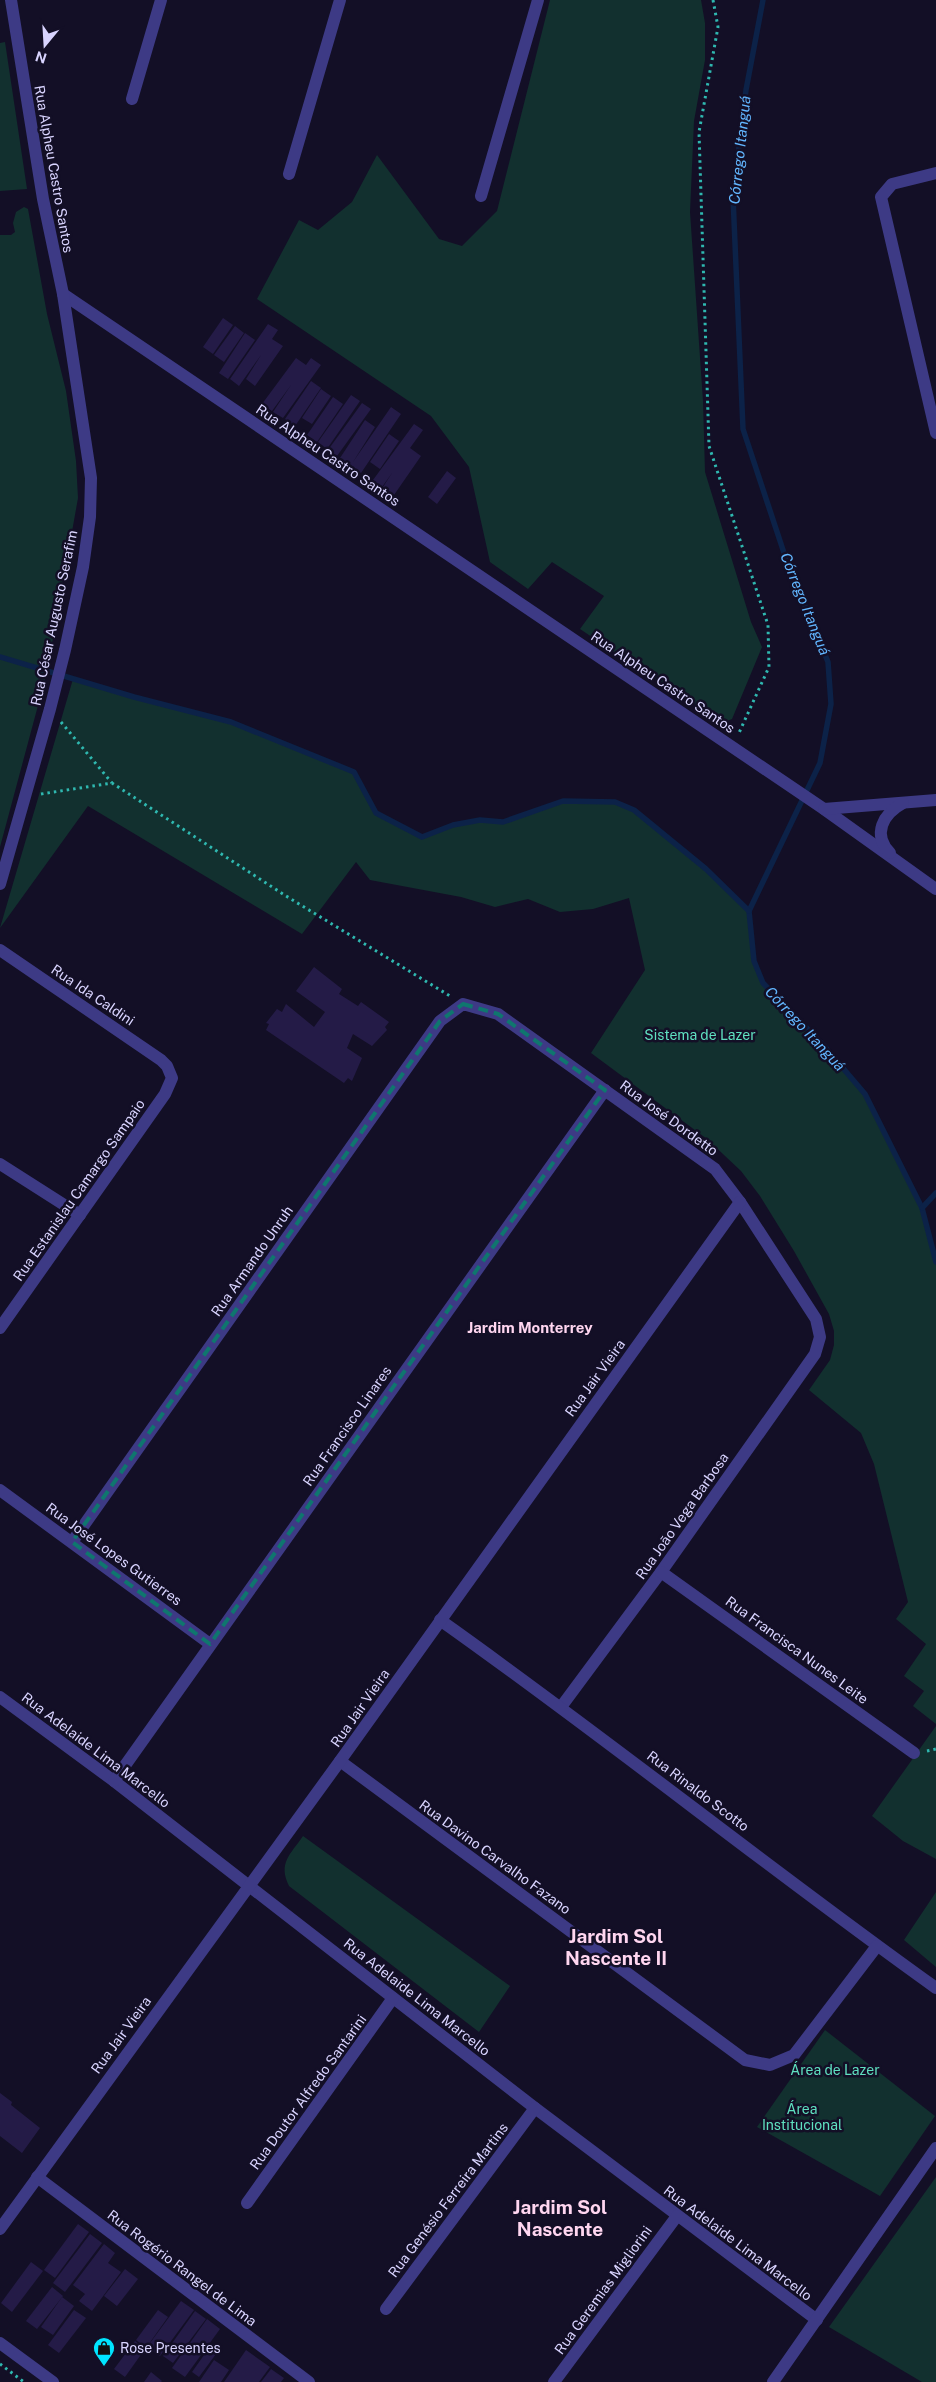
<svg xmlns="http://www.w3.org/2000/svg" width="936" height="2382" font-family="'Public Sans',sans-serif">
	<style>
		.green { fill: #12302f }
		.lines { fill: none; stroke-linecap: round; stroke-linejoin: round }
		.stream { stroke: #0c2248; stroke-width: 5.5 }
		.building { fill: #241b47 }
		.path { stroke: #2fb8b0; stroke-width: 3; stroke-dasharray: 2.5 4; stroke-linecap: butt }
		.minor { stroke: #3d3a85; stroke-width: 12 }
		.marked { fill: none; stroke: #0f766e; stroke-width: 4; stroke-dasharray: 10 6; stroke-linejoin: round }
		.labels { text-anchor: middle; stroke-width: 5; stroke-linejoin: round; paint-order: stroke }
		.street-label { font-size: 14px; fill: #d9d4ff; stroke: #130f26 }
		.park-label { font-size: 14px; fill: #5fe0c0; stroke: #130f26 }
		.poi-label { font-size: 14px; fill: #d9d4ff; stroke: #130f26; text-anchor: start }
		.water-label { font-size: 15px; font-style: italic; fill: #62b6ff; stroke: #130f26 }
		.neighbourhood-label { font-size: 15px; font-weight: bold; fill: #ffd6f0; stroke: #130f26 }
		.district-label { font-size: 19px; font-weight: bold; fill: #ffd6f0; stroke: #130f26 }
	</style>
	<rect width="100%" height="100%" fill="#130f26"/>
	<g class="green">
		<polygon points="550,0 701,0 705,23 705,60 694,121 690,212 703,401 705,472 751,622 762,647 732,719 722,723 711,717 580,629 604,596 552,562 528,589 490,562 469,467 431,416 257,299 299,220 318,230 352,202 377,155 439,239 462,246 497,211"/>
		<polygon points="5,42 27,189 0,191 0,43"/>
		<polygon points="24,207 28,209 47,314 66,391 76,461 78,498 47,672 0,847 0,235 11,235 15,232 13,223 16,212"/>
		<polygon points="73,679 231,722 354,772 376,813 422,837 453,825 480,820 503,822 563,801 615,802 635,811 706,869 749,911 754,961 763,983 825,1047 865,1094 922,1208 936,1262 936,1724 913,1706 924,1691 904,1676 926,1644 896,1619 908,1602 874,1464 861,1433 809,1390 830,1360 834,1345 834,1331 829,1314 794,1251 760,1196 741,1171 707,1139 591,1053 645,970 629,898 593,909 560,912 528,899 495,907 461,897 370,880 356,862 302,934 88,806 0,928"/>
		<polygon points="936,1726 936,1859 903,1841 872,1816"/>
		<path d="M303,1836L510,1986L479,2032L289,1886C278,1863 290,1855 303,1836Z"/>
		<polygon points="936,1892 936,1967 904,1940"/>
		<polygon points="825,2030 935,2116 880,2196 757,2127"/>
		<polygon points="936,2177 936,2382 922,2382 829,2327"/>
	</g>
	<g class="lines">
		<g class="stream">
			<polyline points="763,0 746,90 733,197 743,429 787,562 828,662 831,704 820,763 749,911 754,961 763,983 825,1047 865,1094 922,1208 936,1262"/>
			<polyline points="0,657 134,697 231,722 354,772 376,813 422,837 453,825 480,820 503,822 563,801 615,802 634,810 706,869 749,911"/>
			<polyline points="922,1208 936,1193"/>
		</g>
	</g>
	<g class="building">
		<polygon points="223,318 233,325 213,354 203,347"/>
		<polygon points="268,324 278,330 272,339 283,346 255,386 246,379 261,355 239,386 230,379"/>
		<polygon points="235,326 244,333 224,362 214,355"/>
		<polygon points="245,333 255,340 228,379 219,373"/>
		<polygon points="296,358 306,365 311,358 321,365 283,418 273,412 291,385 272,411 262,404"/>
		<polygon points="311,381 321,388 295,426 285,419"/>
		<polygon points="321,389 331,396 312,424 302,418"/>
		<polygon points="351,395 360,401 327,449 318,442"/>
		<polygon points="333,397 343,404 317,442 307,435"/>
		<polygon points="362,403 371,409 337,456 328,450"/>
		<polygon points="391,407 401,414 361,473 340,458 365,420 375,427 353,462"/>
		<polygon points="414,424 423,430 410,448 421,456 394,495 383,487 392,473 382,487 373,480"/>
		<polygon points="389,434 399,441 380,469 370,462"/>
		<polygon points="447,471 456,478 437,504 428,497"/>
		<polygon points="314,967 342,989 339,994 358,1006 361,1002 389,1022 385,1027 387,1030 372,1046 353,1034 347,1048 362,1058 352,1081 348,1078 344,1083 266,1030 269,1024 266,1023 277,1009 282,1012 286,1004 314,1027 325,1012 296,991"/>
		<polygon points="0,2093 12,2102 11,2105 40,2128 22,2153 0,2136"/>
		<polygon points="78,2224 89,2232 55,2278 44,2270"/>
		<polygon points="90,2234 102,2243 65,2292 53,2283"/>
		<polygon points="104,2244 115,2253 108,2263 121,2272 92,2311 79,2301 85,2294 73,2285"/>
		<polygon points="31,2262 43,2271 12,2312 1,2303"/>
		<polygon points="125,2269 138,2279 117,2306 104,2296"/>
		<polygon points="52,2287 63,2296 37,2329 26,2321"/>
		<polygon points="62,2297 74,2306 53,2335 41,2327"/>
		<polygon points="181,2301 194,2310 160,2356 147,2347"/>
		<polygon points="74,2310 86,2318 59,2353 48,2345"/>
		<polygon points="158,2310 168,2317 146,2348 136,2340"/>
		<polygon points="195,2311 206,2319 173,2363 163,2356"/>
		<polygon points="207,2319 220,2329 185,2377 172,2368"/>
		<polygon points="135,2341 145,2349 125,2377 114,2369"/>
		<polygon points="209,2348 216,2354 199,2377 192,2372"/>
		<polygon points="246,2350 270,2367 259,2382 224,2382"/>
		<polygon points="214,2360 229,2370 221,2382 199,2382"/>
		<polygon points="271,2369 284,2378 281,2382 261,2382"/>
		<polygon points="151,2372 162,2381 161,2382 144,2382"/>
	</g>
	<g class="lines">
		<g class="path">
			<polyline points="713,0 718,27 699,132 709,446 768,625 769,667 738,735"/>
			<polyline points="61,722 112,783"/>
			<polyline points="41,794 112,783 286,896 450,996"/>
			<polyline points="927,1751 936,1749"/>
			<polyline points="0,2364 24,2382"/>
		</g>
		<g class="minor">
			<polyline points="132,99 161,0"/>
			<polyline points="936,173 892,184 881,197 936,433"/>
			<polyline points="289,174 340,0"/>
			<polyline points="481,196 538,0"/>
			<polyline points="63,294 824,809 936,889"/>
			<polyline points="824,809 936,800"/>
			<path d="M890,853C872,834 883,814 903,803"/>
			<polyline points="0,884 50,709 65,650 83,567 90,517 91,478 63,294 43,199 11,0"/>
			<polyline points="0,950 161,1060 167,1066 172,1078 165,1094 0,1328"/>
			<polyline points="0,1164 80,1215"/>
			<polyline points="0,1490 210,1644"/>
			<polyline points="72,1542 440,1021 463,1004 498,1014 715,1169 740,1202 816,1319 820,1337 815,1354 661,1572 561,1707"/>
			<polyline points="661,1572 914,1753"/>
			<path d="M440,1620C608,1739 768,1868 936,1988"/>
			<polyline points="0,1697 114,1781 535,2108 817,2320"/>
			<polyline points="340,1761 745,2060 770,2065 794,2055 877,1946"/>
			<polyline points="114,1781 605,1090"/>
			<polyline points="37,2177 309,2382"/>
			<polyline points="247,2203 393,1998"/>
			<polyline points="0,2229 340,1761 740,1202"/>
			<polyline points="386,2309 535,2108"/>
			<polyline points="0,2343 53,2382"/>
			<polyline points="554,2382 677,2216"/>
			<polyline points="773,2382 936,2148"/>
		</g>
	</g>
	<path class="marked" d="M463,1004L498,1014L605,1090L210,1644L72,1542L440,1021Z"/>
	<defs>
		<g id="shop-pin" transform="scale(1.125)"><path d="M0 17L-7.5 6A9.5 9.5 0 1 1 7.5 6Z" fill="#00e5ff" stroke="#130f26"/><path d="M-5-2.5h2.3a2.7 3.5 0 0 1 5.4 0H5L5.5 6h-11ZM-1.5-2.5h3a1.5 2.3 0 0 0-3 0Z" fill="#111"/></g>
	</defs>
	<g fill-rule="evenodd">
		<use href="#shop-pin" x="104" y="2348"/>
	</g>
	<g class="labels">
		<g class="street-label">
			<text transform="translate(54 169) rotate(80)" y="5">Rua Alpheu Castro Santos</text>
			<text transform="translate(328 455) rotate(34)" y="5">Rua Alpheu Castro Santos</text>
			<text transform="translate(54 618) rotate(-78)" y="5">Rua César Augusto Serafim</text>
			<text transform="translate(663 682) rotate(34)" y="5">Rua Alpheu Castro Santos</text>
			<text transform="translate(93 995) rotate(34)" y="5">Rua Ida Caldini</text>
			<text transform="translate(669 1118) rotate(36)" y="5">Rua José Dordetto</text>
			<text transform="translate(79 1190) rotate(-55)" y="5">Rua Estanislau Camargo Sampaio</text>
			<text transform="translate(252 1261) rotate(-55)" y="5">Rua Armando Unruh</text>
			<text transform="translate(595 1378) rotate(-54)" y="5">Rua Jair Vieira</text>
			<text transform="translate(347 1426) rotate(-55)" y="5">Rua Francisco Linares</text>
			<text transform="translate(682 1516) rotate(-55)" y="5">Rua João Vega Barbosa</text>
			<text transform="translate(114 1554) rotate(36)" y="5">Rua José Lopes Gutierres</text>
			<text transform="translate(797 1650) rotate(36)" y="5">Rua Francisca Nunes Leite</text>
			<text transform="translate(360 1708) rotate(-55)" y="5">Rua Jair Vieira</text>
			<text transform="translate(96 1750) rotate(37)" y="5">Rua Adelaide Lima Marcello</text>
			<text transform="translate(698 1791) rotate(37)" y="5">Rua Rinaldo Scotto</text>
			<text transform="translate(495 1857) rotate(36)" y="5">Rua Davino Carvalho Fazano</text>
			<text transform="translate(417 1997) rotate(38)" y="5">Rua Adelaide Lima Marcello</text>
			<text transform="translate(121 2035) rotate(-54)" y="5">Rua Jair Vieira</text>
			<text transform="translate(308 2092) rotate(-54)" y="5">Rua Doutor Alfredo Santarini</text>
			<text transform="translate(448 2200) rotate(-53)" y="5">Rua Genésio Ferreira Martins</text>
			<text transform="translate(738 2243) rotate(37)" y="5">Rua Adelaide Lima Marcello</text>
			<text transform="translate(182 2268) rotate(37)" y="5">Rua Rogério Rangel de Lima</text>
			<text transform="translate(603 2290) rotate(-54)" y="5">Rua Geremias Migliorini</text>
		</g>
		<g class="park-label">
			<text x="700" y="1040">Sistema de Lazer</text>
			<text x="835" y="2075">Área de Lazer</text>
			<text x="802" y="2114">Área<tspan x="802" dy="16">Institucional</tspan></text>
		</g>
		<g class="poi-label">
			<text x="120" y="2353">Rose Presentes</text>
		</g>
		<g class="water-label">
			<text transform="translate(740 150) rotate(-84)" y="5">Córrego Itanguá</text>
			<text transform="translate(805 604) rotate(68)" y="5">Córrego Itanguá</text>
			<text transform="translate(805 1029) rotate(47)" y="5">Córrego Itanguá</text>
		</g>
		<g class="neighbourhood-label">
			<text x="530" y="1333">Jardim Monterrey</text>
		</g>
		<g class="district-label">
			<text x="616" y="1943">Jardim Sol<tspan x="616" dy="22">Nascente II</tspan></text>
			<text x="560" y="2214">Jardim Sol<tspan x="560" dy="22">Nascente</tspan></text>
		</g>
	</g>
	<g transform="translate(45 45) rotate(198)" stroke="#130f26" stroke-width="4" paint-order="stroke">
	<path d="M0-4L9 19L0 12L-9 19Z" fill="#d9d4ff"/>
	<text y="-8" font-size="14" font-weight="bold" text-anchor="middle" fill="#d9d4ff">N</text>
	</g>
</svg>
